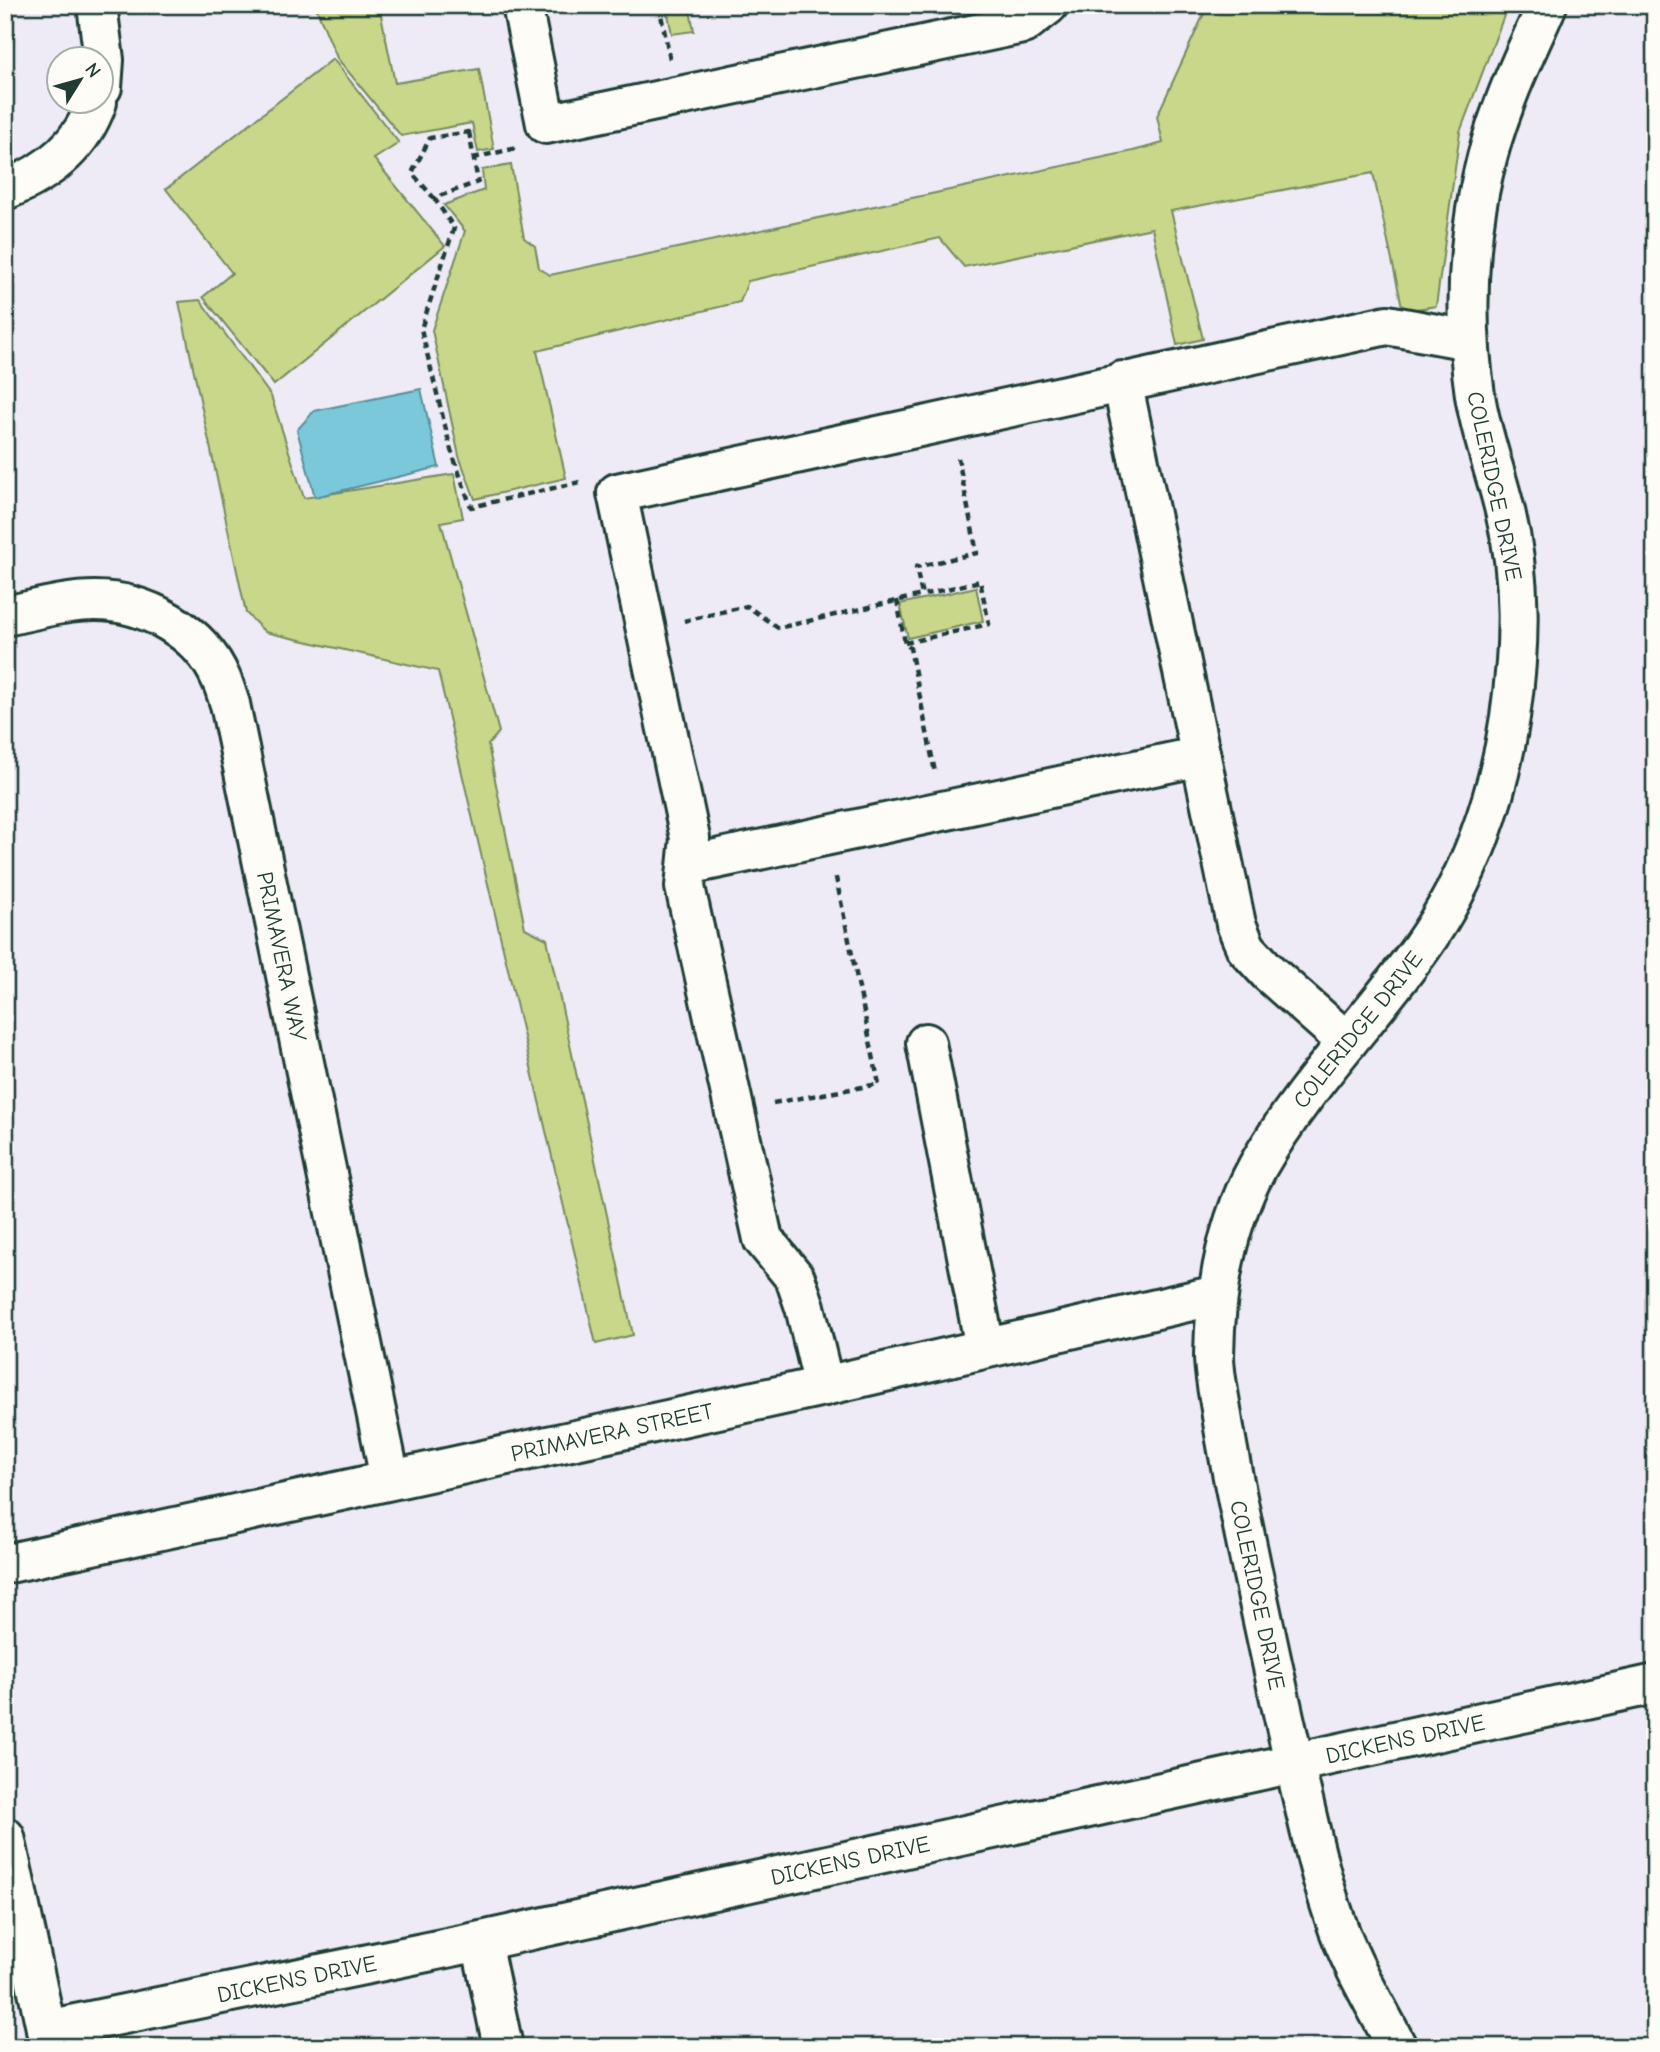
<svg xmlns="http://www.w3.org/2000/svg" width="1660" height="2052" font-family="'Comic Neue',sans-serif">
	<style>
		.green { fill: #c8d78a; stroke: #748a5f; stroke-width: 2 }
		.water { fill: #7cc8db; stroke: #579098; stroke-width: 2 }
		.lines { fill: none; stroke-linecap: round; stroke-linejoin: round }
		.minor-casing { stroke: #1f3d34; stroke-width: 44 }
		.path { stroke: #1f3d34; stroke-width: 4.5; stroke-dasharray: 7 5; stroke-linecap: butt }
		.minor { stroke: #fdfcf7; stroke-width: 38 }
		.labels { text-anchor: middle; stroke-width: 5; stroke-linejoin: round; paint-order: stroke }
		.street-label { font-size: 23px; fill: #1f3d34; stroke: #fdfcf7 }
	</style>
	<rect width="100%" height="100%" fill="#eeeaf6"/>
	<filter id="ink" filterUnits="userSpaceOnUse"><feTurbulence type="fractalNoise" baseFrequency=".0143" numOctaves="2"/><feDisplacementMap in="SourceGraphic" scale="14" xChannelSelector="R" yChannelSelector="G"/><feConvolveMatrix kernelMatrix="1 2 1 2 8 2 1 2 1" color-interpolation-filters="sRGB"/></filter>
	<g filter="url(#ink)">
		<g class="green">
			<polygon points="315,5 379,5 395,83 479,69 494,149 478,152 472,123 401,136 337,58"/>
			<polygon points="666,5 689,5 694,31 672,34"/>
			<polygon points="1208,5 1508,5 1460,132 1436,306 1403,311 1373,173 1171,211 1203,339 1177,345 1152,228 964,267 940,238 748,281 740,302 537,351 566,478 475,499 459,456 432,330 465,231 444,205 484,190 482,170 511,165 524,238 535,246 539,268 550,275 1133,151 1163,143 1157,116"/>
			<polygon points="333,59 399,143 374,159 445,246 274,385 203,297 232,273 166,189"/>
			<polygon points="200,300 271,396 304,498 454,474 463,518 441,522 499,732 488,745 525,928 547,939 633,1335 596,1344 438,671 265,632 246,613 179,302"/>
			<polygon points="976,587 983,621 908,638 900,604"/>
		</g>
		<polygon class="water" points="421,389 439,467 315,497 297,430 314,411"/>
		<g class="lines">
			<g class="minor-casing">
				<g id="minor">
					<polyline points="97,5 104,60 102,87"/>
					<polyline points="522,5 546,124 1023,24 1048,5"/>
					<path d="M5,190C48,173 82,146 97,102"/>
					<polyline points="1122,381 1236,924 1246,948 1269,973 1347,1042"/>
					<path id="s1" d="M5,616C35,610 65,601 95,601C145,601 201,631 221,679C225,687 227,696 230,704L390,1479"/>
					<polyline points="688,865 1201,756"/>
					<polyline points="926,1043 985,1348"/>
					<polyline points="824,1386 805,1307 795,1278 763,1239 685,887 690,838 617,493 1387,325 1469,340"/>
					<path id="s2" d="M5,1564L824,1386L1217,1295"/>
					<polyline points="5,1837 50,2047"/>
					<polyline points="481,1941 503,2047"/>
					<path id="s3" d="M46,2030L481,1941L1655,1684"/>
					<path id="s4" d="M1397,2047C1376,2005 1350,1964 1335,1919C1322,1882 1313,1843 1304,1804C1285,1726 1269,1648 1252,1570C1241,1516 1229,1463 1221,1409C1218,1391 1214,1373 1214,1355C1215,1290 1226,1224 1258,1166C1303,1087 1368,1022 1421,948C1469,880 1498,799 1510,717C1520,647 1522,579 1505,511C1496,472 1481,435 1475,395C1461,300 1469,196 1504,105C1516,71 1533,38 1547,5"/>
				</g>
			</g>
			<g class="path">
				<polyline points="659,5 670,59"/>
				<polygon points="469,132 478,182 434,198 412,173 430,138"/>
				<polyline points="473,158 517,148"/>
				<polyline points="434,198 454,228 421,329 451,450 471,507 580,482"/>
				<polyline points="897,600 905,643 910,648 935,772"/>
				<polyline points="684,621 747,606 778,628 922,595"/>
				<polyline points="905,643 989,624 980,581 922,595 916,567 977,553 958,458"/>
				<polyline points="773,1103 879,1084 835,873"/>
			</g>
			<use href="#minor" class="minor"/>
		</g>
	</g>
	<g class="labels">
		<g class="street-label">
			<text transform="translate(1495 486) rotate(78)" y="8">COLERIDGE DRIVE</text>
			<text dy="8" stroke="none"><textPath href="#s1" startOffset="532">PRIMAVERA WAY</textPath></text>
			<text dy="8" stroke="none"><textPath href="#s4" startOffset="1085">COLERIDGE DRIVE</textPath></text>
			<text dy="8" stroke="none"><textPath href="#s2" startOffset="621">PRIMAVERA STREET</textPath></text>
			<text transform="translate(1258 1595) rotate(78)" y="8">COLERIDGE DRIVE</text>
			<text dy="8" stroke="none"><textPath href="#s3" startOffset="1390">DICKENS DRIVE</textPath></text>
			<text dy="8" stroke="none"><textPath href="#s3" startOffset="822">DICKENS DRIVE</textPath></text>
			<text dy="8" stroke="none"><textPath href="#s3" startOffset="256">DICKENS DRIVE</textPath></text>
		</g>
	</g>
	<rect width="1660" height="2052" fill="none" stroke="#fdfcf7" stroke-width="28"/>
	<rect x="14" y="14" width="1632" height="2024" fill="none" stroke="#1f3d34" stroke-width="2.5" filter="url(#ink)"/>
	<g transform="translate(80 80) rotate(53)"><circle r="33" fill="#fdfcf7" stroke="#a4b0a9" stroke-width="2"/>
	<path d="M0-5L12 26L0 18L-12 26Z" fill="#1f3d34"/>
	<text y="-10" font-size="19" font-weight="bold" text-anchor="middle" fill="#1f3d34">N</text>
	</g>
</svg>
